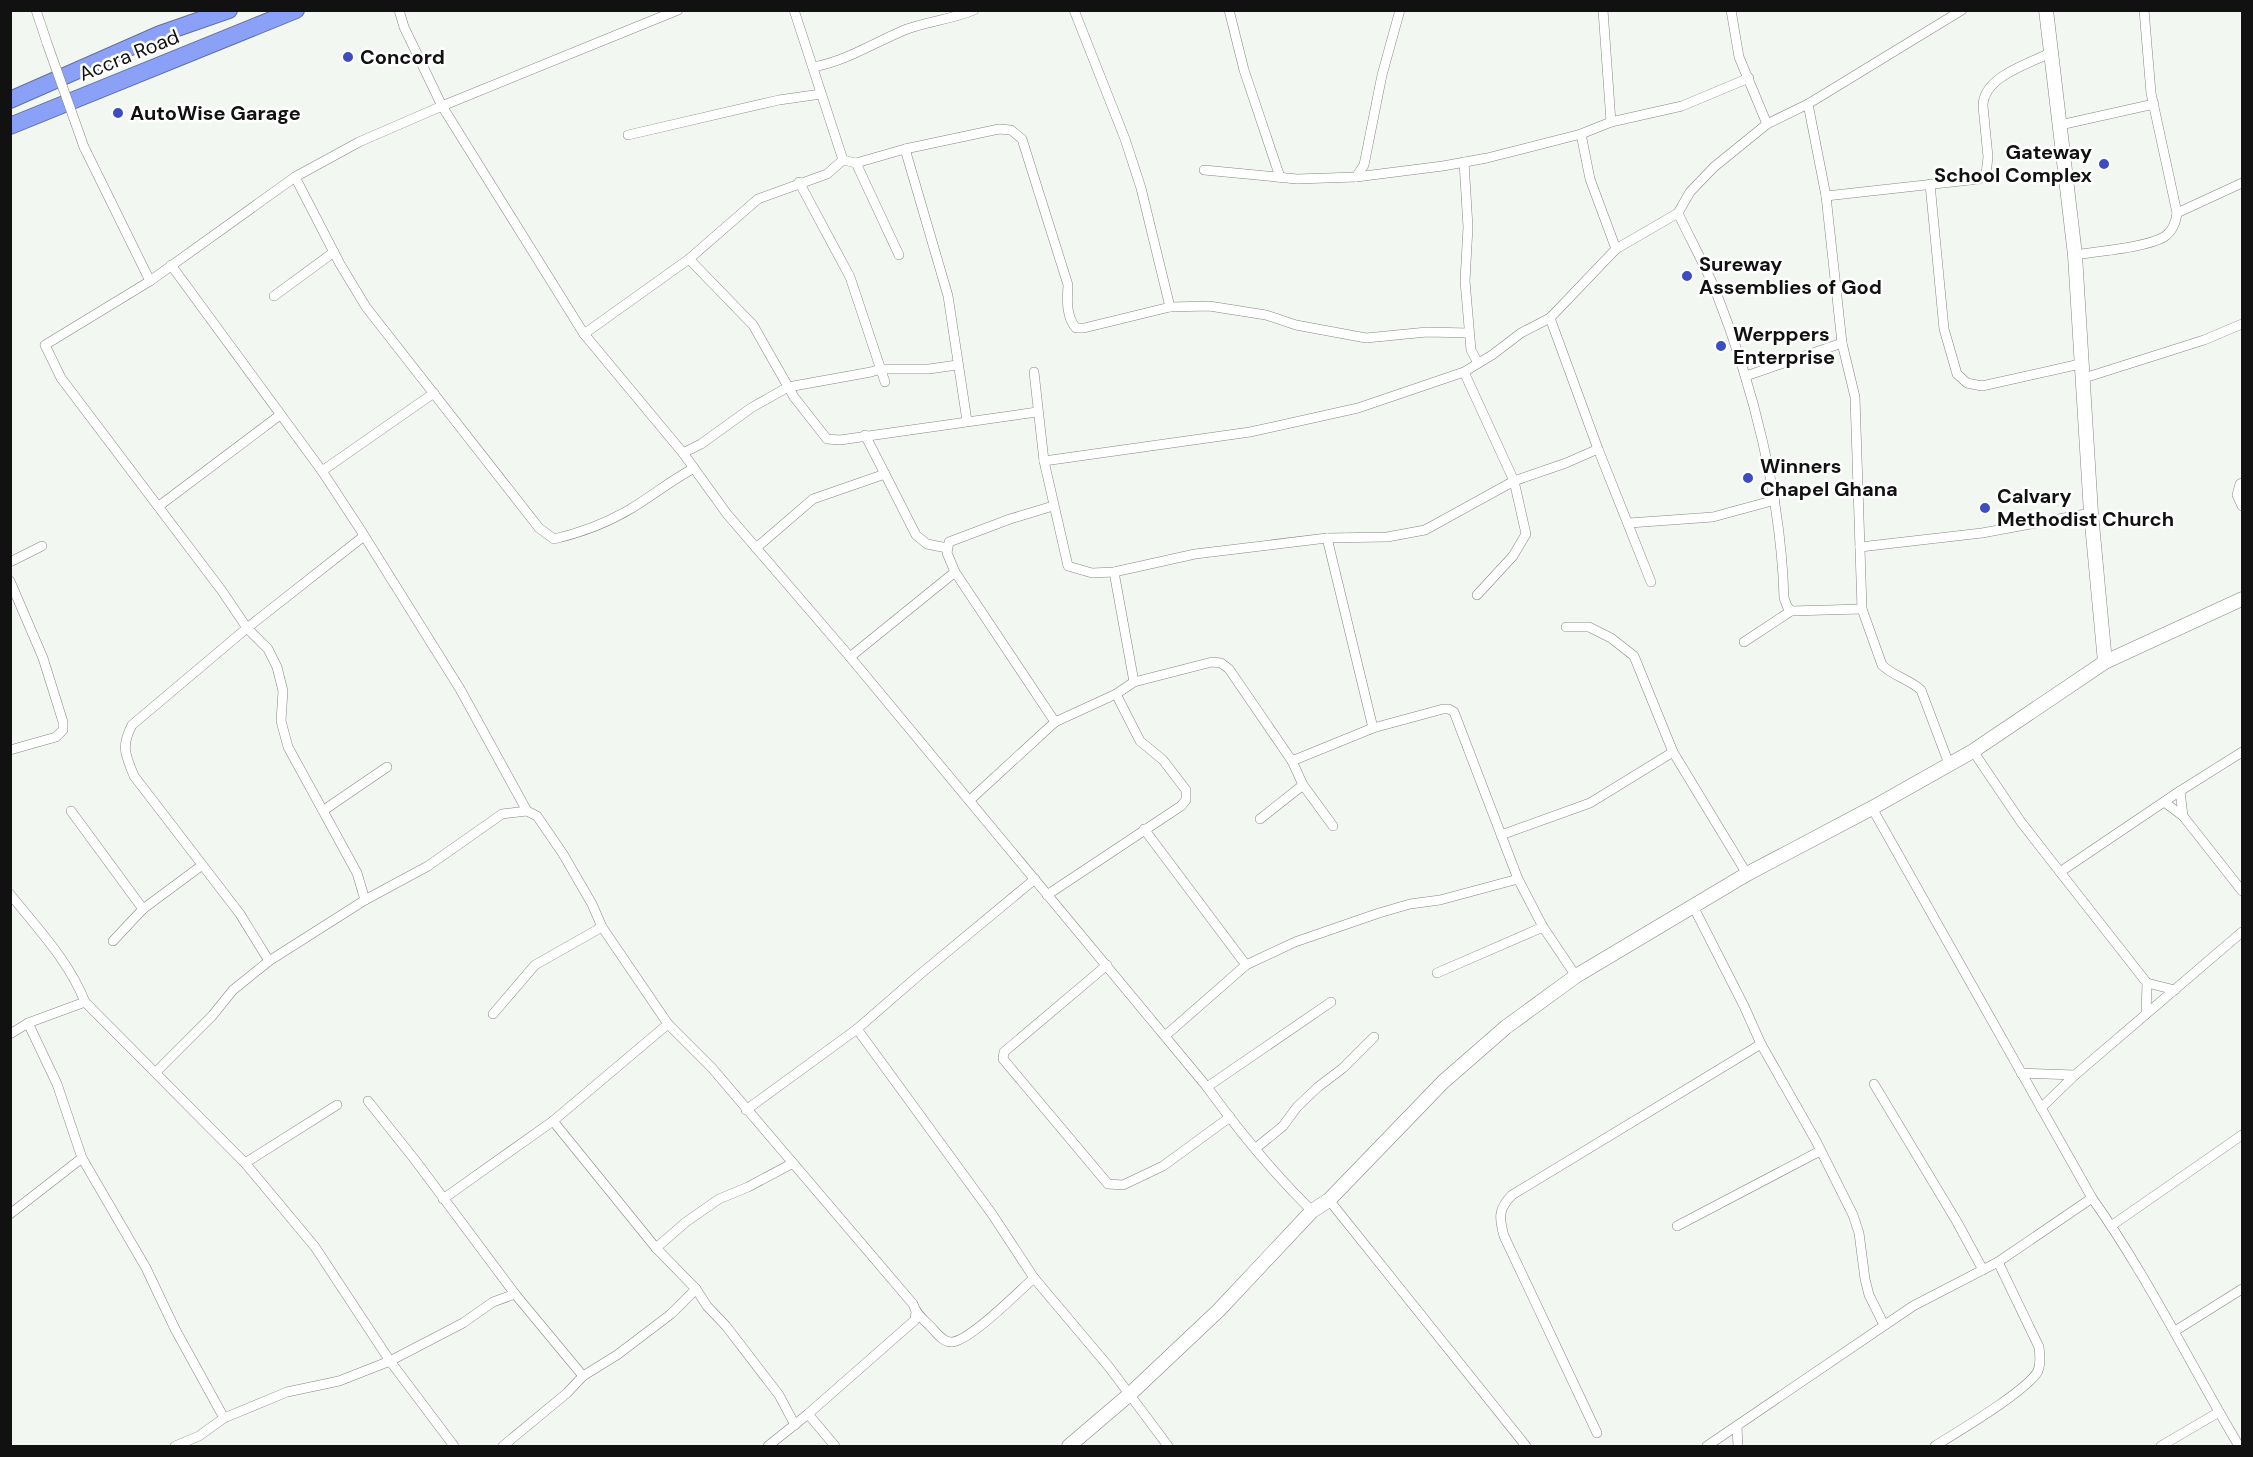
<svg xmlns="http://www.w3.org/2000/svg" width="2253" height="1457" font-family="'DM Sans',sans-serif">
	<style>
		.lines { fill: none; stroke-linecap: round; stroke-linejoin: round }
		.street-casing { stroke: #848883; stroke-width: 10 }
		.secondary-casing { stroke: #848883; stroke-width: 15 }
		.highway-casing { stroke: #606fa6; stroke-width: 18 }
		.street { stroke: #fff; stroke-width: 9 }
		.secondary { stroke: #fff; stroke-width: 14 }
		.highway { stroke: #8ba1f7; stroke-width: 16 }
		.street-bridge-casing { stroke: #848883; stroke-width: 10; stroke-linecap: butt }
		.street-bridge { stroke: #fff; stroke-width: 9 }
		.poi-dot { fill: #3d4cbf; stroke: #fff; stroke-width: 2 }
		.labels { text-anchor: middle; stroke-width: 5; stroke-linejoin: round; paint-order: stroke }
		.street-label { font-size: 20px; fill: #101110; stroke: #fff }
		.poi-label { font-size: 20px; font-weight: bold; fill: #101110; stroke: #fff; text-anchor: start }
	</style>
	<rect width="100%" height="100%" fill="#f3f7f2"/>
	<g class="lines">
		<g class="street-casing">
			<g id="street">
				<polyline points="36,10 47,43"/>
				<path d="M399,10L404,27L442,106L584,334L683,453L727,514L850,657L1207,1087C1239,1131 1273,1173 1312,1211"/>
				<polyline points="794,10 843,160"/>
				<polyline points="1074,10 1125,139 1141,188 1170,307"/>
				<polyline points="1229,10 1244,70 1280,177"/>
				<polyline points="1603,10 1611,122"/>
				<polyline points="1731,10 1739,57 1767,124"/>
				<polyline points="2144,10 2151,93 2177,213"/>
				<path d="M813,67C847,61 875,42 907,29C929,21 953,19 974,10"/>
				<path d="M1808,104L1826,196L1842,343L1855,397L1862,609L1882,665C1893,676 1909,679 1921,690L1949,764"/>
				<polyline points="2060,125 2154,104"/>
				<polyline points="1581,134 1590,179 1616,249"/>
				<polyline points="628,135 779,100 821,94"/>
				<polyline points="84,147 150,281"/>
				<polyline points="905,149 948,296 967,421"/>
				<polyline points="1464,162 1468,227 1465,281 1471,350 1478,363"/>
				<polyline points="856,163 899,255"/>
				<polyline points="1204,170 1297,179 1356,177 1443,166 1487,158 1581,134 1611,122 1682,106 1749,78"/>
				<path d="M295,177L340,264L366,307L539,528L554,539C580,533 609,522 632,508C653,495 672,480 694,468"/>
				<polyline points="1356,177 1364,165 1382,75 1400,10"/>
				<polyline points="799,182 850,277 885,382"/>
				<polyline points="1930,184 1944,329 1957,374 1967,383 1982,386 2080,364"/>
				<path d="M1826,196L1979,179L1986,174L1988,157L1983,106C1983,77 2028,64 2050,53"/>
				<path d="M1678,213C1690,239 1705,265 1716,292C1753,386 1781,496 1784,598L1787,606L1791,611L1862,609"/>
				<path d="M2075,255C2099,251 2144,248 2164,237C2173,231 2176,222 2177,213L2242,183"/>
				<polyline points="689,259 753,325 794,397 827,439 840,440 1037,412"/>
				<polyline points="171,265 322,471 360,529 460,689 527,811"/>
				<polyline points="274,296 334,252"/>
				<polyline points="1550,318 1598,449 1651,582"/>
				<path d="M584,334L689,259L758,199L827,174L843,160L856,163L905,149L999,129L1011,130L1022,139L1068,285C1067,299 1066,317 1076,328H1084L1170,307L1209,306L1266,315L1296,325L1366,338L1427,332L1469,333"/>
				<polyline points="1034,372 1044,461 1068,566 1092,573 1114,572 1195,554 1327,538 1387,537 1425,530 1514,481 1566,463 1598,449"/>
				<polyline points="1464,372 1514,481 1526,534 1513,556 1477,595"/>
				<polyline points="1746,376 1842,343"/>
				<polyline points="2081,379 2204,340 2242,324"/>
				<polyline points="683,453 701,444 751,408 788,387 871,372 880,369 929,369 957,365"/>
				<polyline points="1044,461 1250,432 1358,408 1464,372 1492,355 1521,333 1550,318 1616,249 1678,213 1690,192 1714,167 1767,124 1808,104 1962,10"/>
				<polyline points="322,471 434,393"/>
				<polyline points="885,474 916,535 927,544 947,548"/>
				<polyline points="2242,483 2240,484 2237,495 2242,506"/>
				<polyline points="159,506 280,415"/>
				<polyline points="1053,506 1010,519 949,542 947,553 955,572 1055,722"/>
				<polyline points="1629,523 1713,517 1775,500"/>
				<polyline points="1327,538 1373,728"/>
				<polyline points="1860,547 1982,533 2091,513"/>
				<polyline points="756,548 813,499 885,474 865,435"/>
				<polyline points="10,562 42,546"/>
				<polyline points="1114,572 1134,682"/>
				<polyline points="10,581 43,658 63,722 63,730 56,737 10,750"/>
				<polyline points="1566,627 1589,627 1611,638 1634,656 1673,752 1747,874"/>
				<polyline points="1744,642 1791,611"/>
				<polyline points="850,657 955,572"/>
				<polyline points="1973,751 2021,822 2060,872 2180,791 2242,752"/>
				<polyline points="1292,761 1373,728 1443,709 1449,709 1454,712 1518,879 1543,927 1576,976"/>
				<polyline points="2180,791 2183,816"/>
				<polyline points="970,800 1055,722 1116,694 1134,682 1212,662 1221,663 1229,669 1292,761 1303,785 1333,826"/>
				<polyline points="2164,802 2183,816 2242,891"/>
				<path d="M1872,808L2092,1198C2148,1277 2190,1364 2239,1446"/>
				<polyline points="324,810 387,767"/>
				<polyline points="71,811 143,909"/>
				<polyline points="1260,819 1303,785"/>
				<polyline points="1144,829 1246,965"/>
				<polyline points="1501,835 1590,803 1673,752"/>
				<polyline points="2060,872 2147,983 2146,1014"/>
				<path d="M10,894C37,928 69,961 85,1002L245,1163L315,1247L390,1361L454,1446"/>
				<polyline points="1047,895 1181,806 1186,800 1186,790 1163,760 1140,741 1116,694"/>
				<polyline points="365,900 357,873 288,747 281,721 283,691 277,667 268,649 247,628 222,591 61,378 45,345 150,281 295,177 359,142 442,106 678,10"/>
				<polyline points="1694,908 1744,1006 1761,1044 1816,1141 1853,1215 1859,1233 1865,1279 1869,1295 1884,1325"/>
				<polyline points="113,941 143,909 201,866"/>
				<path d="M269,961L240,914L134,776C125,754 121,746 132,725L247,628L364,536"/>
				<polyline points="1107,965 1004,1052 1003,1059 1108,1184 1123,1185 1163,1166 1230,1117"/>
				<polyline points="1437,973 1543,927"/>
				<polyline points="2147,983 2175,990"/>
				<polyline points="493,1014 535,965 602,927"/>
				<polyline points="28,1023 57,1084 82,1158 146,1268 175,1329 224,1418"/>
				<polyline points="857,1029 992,1214 1034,1278 1109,1367 1168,1446"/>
				<polyline points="10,1034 28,1023 85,1002"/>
				<polyline points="1165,1036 1246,965 1295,942 1379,913 1410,904 1440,900 1518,879"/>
				<polyline points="156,1072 212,1016 233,990 269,961 365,900 428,866 502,814 527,811 537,816 563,854 592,904 602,927 668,1024"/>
				<polyline points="2021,1073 2075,1075"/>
				<polyline points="1874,1084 1957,1222 1983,1270"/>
				<polyline points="1207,1087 1331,1002"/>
				<polyline points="368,1101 415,1160 515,1294 583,1376"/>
				<polyline points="2041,1108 2075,1075 2242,932"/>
				<polyline points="746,1110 857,1029 918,976 1035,879"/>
				<polyline points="553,1121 656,1248 696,1289 707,1306 726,1326 779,1395 795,1425"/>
				<polyline points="1256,1148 1283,1126 1297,1107 1318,1087 1343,1068 1374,1037"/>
				<polyline points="245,1163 337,1105"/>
				<path d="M443,1199L553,1121L668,1024L712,1068L913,1304C916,1314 923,1319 930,1326C936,1332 943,1343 952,1342C970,1341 1019,1291 1034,1278"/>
				<polyline points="1329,1200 1526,1446"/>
				<polyline points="10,1214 82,1158"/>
				<polyline points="1677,1226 1820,1151"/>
				<polyline points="2111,1226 2242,1135"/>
				<polyline points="656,1248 686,1222 719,1199 748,1187 793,1163"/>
				<polyline points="2175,1331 2242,1289"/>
				<polyline points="808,1414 835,1446"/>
				<polyline points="1737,1427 1738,1446"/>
				<path d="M1597,1433L1504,1236C1499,1218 1498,1209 1512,1195L1761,1044"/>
				<polyline points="175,1446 199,1436 224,1418 287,1392 339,1381 390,1361 463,1323 493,1302 515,1294"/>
				<polyline points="503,1446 567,1393 583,1376 617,1355 671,1314 696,1289"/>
				<polyline points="768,1446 808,1414 915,1320 916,1312"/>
				<polyline points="1707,1446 1913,1306 1998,1262 2092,1198"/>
				<path d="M1935,1446C1957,1432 2027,1391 2038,1371C2041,1363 2040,1355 2039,1347L1998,1262"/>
				<polyline points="2161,1446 2219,1412"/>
			</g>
		</g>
		<g class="secondary-casing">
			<g id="secondary">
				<polyline points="2105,662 2242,599"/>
				<polyline points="1069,1446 1130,1394 1219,1310 1312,1211 1329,1200 1443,1082 1506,1027 1576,976 1747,874 1872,808 1973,751 2105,662 2091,513 2075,255 2046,10"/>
			</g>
		</g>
		<g class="highway-casing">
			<g id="highway">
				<polyline points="10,100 160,34 229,10"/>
				<polyline points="10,126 296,10"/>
			</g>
		</g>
		<use href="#street" class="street"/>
		<use href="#secondary" class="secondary"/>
		<use href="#highway" class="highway"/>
		<g class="street-bridge-casing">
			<polyline id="street-bridge" points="47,43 84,147"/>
		</g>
		<use href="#street-bridge" class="street-bridge"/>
	</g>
	<g class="poi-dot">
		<circle cx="348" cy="57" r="6"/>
		<circle cx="118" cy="113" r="6"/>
		<circle cx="2104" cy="164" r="6"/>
		<circle cx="1687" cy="276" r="6"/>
		<circle cx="1721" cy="346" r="6"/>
		<circle cx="1748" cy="478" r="6"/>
		<circle cx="1985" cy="508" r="6"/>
	</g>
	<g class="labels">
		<g class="street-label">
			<text transform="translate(129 55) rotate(-22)" y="7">Accra Road</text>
		</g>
		<g class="poi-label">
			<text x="360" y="64">Concord</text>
			<text x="130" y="120">AutoWise Garage</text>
			<text x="2092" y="159" text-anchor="end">Gateway<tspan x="2092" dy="23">School Complex</tspan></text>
			<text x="1699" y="271">Sureway<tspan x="1699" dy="23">Assemblies of God</tspan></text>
			<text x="1733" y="341">Werppers<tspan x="1733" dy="23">Enterprise</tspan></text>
			<text x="1760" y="473">Winners<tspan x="1760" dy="23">Chapel Ghana</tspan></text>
			<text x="1997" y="503">Calvary<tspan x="1997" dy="23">Methodist Church</tspan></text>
		</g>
	</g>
	<rect width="2253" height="1457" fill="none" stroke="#101110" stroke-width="24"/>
</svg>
